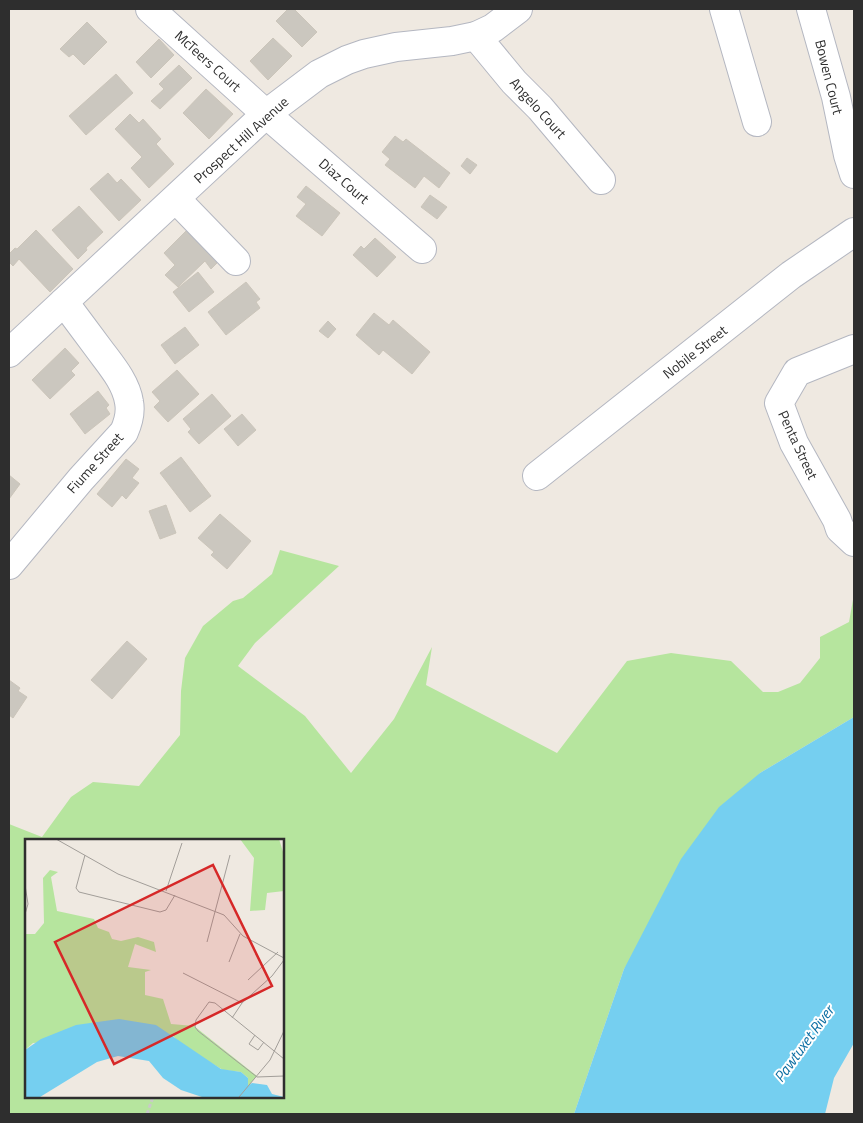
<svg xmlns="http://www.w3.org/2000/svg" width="863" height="1123" font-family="'Titillium Web',sans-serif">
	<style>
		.green { fill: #b6e59e; fill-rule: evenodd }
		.water { fill: #75cff0 }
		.building { fill: #cbc7bf; stroke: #cbc5ba }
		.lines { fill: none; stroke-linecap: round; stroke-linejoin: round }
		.minor-casing { stroke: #b4b7c1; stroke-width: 30 }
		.path { stroke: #c9c9c9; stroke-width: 3; stroke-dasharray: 4 2.5; stroke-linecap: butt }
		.minor { stroke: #fff; stroke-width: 28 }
		.labels { text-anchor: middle; stroke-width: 4; stroke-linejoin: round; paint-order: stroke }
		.street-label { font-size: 14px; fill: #2e2e2e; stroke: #fff }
		.water-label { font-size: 15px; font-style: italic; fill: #0d6fa3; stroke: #fff }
		.inset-road { fill: none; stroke: #a29e99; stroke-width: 1 }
		.view { fill: #d62828; fill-opacity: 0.15; stroke: #d62828; stroke-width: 2.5 }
		.inset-edge { fill: none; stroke: #2e2e2e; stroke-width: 2.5 }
	</style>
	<rect width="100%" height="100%" fill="#efe9e1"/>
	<path class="green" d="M280,550L339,566L255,643L238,666L305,716L351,773L394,719L432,647L426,685L557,753L627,661L671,653L731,661L763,692H778L800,683L820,658V637L849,622L854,594V717L760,773L624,969L574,1114H9V824L42,837L71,797L93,782L139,786L180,735L181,691L185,658L203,626L233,601L243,598L272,574ZM26,840H282V1097H26Z"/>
	<polygon class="water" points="854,717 854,1043 834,1078 825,1114 574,1114 624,969 681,859 719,807 760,773"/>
	<g class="building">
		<polygon points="288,9 294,9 317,32 302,47 276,21"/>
		<polygon points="87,22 107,42 84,65 73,54 69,57 60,49"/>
		<polygon points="273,38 292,56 268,80 250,61"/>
		<polygon points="159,39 174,55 151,78 136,62"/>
		<polygon points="179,65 192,78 160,109 151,101 164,89 159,84"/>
		<polygon points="116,74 133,93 86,135 69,116"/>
		<polygon points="206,89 233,114 209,139 183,113"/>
		<polygon points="130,114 139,123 143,119 161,139 156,144 174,164 149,188 131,168 142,157 115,129"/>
		<polygon points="395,136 403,142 406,139 450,173 439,188 424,176 415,188 385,165 390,159 382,152"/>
		<polygon points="467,158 477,165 470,174 461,166"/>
		<polygon points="108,173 117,183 121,179 141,200 119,221 90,189"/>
		<polygon points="306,186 340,213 322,236 296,216 306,204 297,197"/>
		<polygon points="430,195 447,207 437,219 421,207"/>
		<polygon points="79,206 103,232 86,248 87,250 78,259 52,230"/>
		<polygon points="189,228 220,260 211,269 205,261 178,287 165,275 175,265 164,253"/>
		<polygon points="36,230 73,269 50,292 19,259 13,266 9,262 9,254 15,248 17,249"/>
		<polygon points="375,238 396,257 377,277 353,255 361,246 364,249"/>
		<polygon points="198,272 214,292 189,312 173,292"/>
		<polygon points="246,282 260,299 256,302 260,308 226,335 208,312"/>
		<polygon points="374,313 389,325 393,320 430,352 412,374 383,350 379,355 356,335"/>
		<polygon points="328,321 336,329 328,338 319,331"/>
		<polygon points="185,327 199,345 175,364 161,345"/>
		<polygon points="65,348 79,363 71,371 75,375 50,399 32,380"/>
		<polygon points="177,370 199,394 168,422 154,407 160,401 152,392"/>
		<polygon points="98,391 109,405 106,408 110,414 85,434 70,414"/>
		<polygon points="212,394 231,416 199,444 188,432 191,429 183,419"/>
		<polygon points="242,414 256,430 238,446 224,429"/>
		<polygon points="181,457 211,496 190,512 160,473"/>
		<polygon points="126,459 139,469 132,478 139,483 126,499 122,495 112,507 97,494"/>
		<polygon points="9,475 20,484 9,499"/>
		<polygon points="166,505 176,533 160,539 149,511"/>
		<polygon points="220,514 251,541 227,569 211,555 214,552 198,538"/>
		<polygon points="127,641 147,659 112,699 91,680"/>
		<polygon points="9,680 20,688 18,691 27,697 13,718 9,715"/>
	</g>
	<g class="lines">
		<g class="minor-casing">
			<g id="minor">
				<polyline points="150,9 266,114 422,249"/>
				<polyline points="724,9 757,122"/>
				<polyline points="811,9 836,97 848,155 854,174"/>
				<polyline points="476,36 514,82 540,108 601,180"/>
				<polyline points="176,199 236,261"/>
				<polyline points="854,349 797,372 779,403 794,443 837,520 840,529 854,542"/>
				<polyline points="9,353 266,114 319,74 347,60 364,54 396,47 452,41 476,36 493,28 518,9"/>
				<polyline points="537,476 791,275 854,232"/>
				<path d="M9,565L81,479L124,432C128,423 131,412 129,402C126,382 110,364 99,349C87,333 76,318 64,302"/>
			</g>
		</g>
		<polyline class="path" points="147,1114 153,1097"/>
		<use href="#minor" class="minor"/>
	</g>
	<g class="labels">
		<g class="street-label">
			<text transform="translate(208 61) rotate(42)" y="5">McTeers Court</text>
			<text transform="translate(829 77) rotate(76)" y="5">Bowen Court</text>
			<text transform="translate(538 108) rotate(48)" y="5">Angelo Court</text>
			<text transform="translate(241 140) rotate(-42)" y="5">Prospect Hill Avenue</text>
			<text transform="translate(344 181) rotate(41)" y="5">Diaz Court</text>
			<text transform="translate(695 352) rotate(-38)" y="5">Nobile Street</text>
			<text transform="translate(798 445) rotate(65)" y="5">Penta Street</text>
			<text transform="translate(95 463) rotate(-48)" y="5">Fiume Street</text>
		</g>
		<g class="water-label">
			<text transform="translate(804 1044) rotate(-54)" y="5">Pawtuxet River</text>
		</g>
	</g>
	<g transform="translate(25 839)">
		<rect width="259" height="259" fill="#efe9e1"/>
		<path d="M215,0H254L259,16V52L242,54L240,71L225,72L229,19ZM25,31L33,33L26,38L32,72L69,80L73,89L84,93L87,100L96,102L113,98L129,103L131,113L110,105L103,128L126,131L120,133V156L138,160L146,185L169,187L232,237L223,247V239L216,233L198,231L159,208L147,196L8,204L0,211V95H10L19,84L18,39Z" fill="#b6e59e"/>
		<path d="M94,180L131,186L196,230L216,233L223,239V247L227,244L242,246L247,255L259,258H177L156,251L138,239L124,222L93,217L72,223L15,258H0V211L16,200L51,186Z" fill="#75cff0"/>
		<path class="inset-road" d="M31,0L93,35L199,76L218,97L259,119M60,16L51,49L54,53L135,73L141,71L150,56M0,46L3,65L0,75M141,52L157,4M182,103L205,16M204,123L215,95M158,134L217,164M223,141L253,113M207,179L217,164L247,137L259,121M230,196L224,205L233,211L239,203M259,220L190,164L184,163L171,181L170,188L173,192L232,238L259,237M214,258L245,221L259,192"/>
		<path class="view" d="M188,26L247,147L89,225L30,103Z"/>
		<rect width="259" height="259" class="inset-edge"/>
	</g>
	<rect width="863" height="1123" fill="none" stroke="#2e2e2e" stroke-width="20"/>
</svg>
